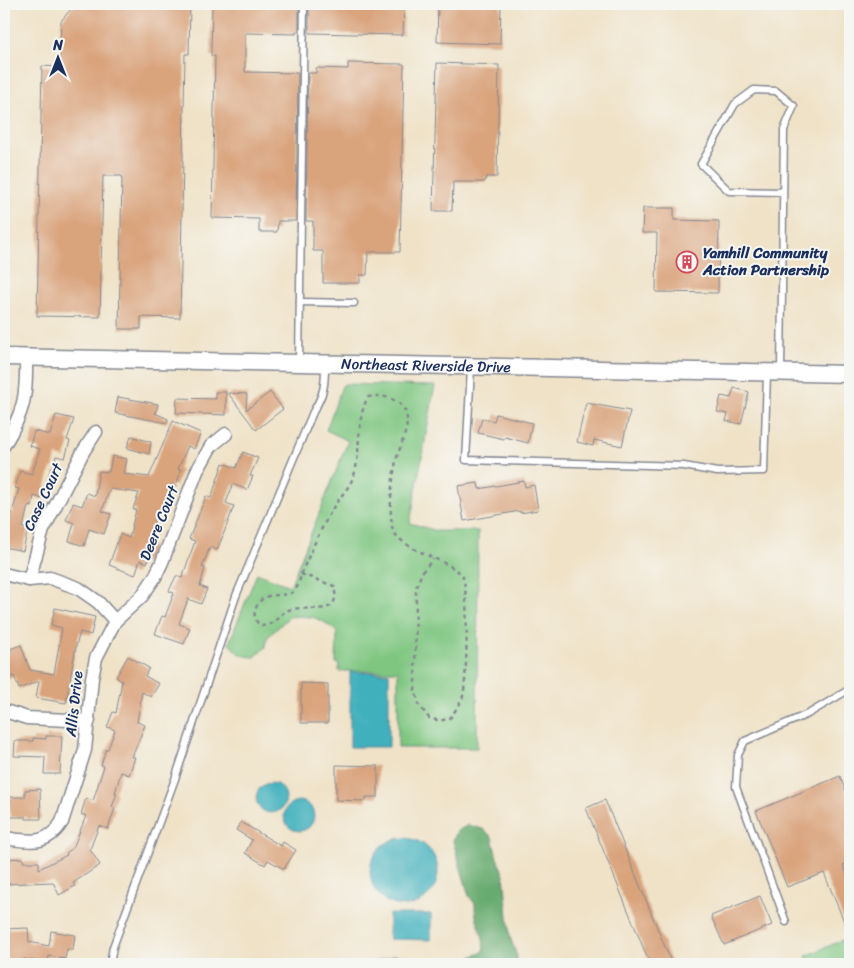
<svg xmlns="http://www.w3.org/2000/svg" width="854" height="968" font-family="Sriracha,sans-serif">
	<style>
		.green { fill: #7fc681; stroke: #4d7a70 }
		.forest { fill: #67ab6f; stroke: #416d66 }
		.water { fill: #41b0bc; stroke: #2e708d }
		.building { fill: #d9a37b }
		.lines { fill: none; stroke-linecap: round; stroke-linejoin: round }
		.service-casing { stroke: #858892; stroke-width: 9 }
		.minor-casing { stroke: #858892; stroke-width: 15 }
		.tertiary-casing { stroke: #858892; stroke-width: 19 }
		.path { stroke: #858892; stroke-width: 2.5; stroke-dasharray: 4 4; stroke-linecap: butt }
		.service { stroke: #fff; stroke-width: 6 }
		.minor { stroke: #fff; stroke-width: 12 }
		.tertiary { stroke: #fff; stroke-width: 16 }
		.labels { text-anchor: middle; stroke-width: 4; stroke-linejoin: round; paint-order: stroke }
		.poi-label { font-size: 15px; font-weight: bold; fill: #1b2f5e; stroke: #f6f6f2; text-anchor: start }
		.street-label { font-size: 15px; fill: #1b2f5e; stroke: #f6f6f2 }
	</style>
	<rect width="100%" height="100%" fill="#f6f6f2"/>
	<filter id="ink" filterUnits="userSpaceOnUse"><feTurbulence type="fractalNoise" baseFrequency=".02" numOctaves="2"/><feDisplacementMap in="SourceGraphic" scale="10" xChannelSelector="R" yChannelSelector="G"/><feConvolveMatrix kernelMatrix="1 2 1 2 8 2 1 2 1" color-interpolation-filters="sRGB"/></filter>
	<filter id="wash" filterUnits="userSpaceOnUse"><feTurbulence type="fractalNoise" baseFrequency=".0096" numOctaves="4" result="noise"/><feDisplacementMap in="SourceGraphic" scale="20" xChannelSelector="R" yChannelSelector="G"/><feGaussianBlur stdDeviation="1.12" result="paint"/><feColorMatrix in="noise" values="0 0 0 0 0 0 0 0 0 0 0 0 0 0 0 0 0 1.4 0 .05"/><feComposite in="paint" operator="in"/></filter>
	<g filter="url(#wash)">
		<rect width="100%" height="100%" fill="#efe2c7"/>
		<g class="green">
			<path d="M344,384L435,386L410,523L437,531H478L477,748H398V671H339V664L336,663L337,633C322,617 310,615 289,617L267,638L266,647L255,657C242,657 236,653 229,643L257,573L290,586L348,441L326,430L342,386Z"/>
			<polygon points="849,937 850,964 809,964 806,956"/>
		</g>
		<g class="forest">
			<path d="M468,825L483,829L492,837L497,858L504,875L510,937L517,956V964H455L483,952C487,936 474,924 475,904L469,896L453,841L457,831Z"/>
			<path d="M394,955C413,956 431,962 449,964H370Z"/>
		</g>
		<g class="water">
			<polygon points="350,672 389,673 389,747 350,747"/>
			<circle cx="271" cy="798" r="15"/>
			<circle cx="299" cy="816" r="15"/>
			<circle cx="404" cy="872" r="34"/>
			<polygon points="389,914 431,914 431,940 389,939"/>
		</g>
		<g id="blocks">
			<g class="building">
				<polygon points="75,4 190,4 189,54 185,54 180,318 141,317 141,329 119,329 122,176 103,176 100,317 37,316 42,66 59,67 61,21"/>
				<polygon points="212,4 299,4 299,32 296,32 296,34 245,33 245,72 298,73 296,221 278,221 277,232 259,232 259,219 212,218 215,56 211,56"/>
				<polygon points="309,4 404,4 403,35 309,33"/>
				<polygon points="438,4 501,4 500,44 437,42"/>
				<polygon points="348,63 404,64 400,252 368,252 367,275 360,275 360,283 323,283 323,251 313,251 313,221 306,221 308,73 316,73 316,68 348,69"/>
				<polygon points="437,63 499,65 497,177 486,177 485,182 453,182 452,211 433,211"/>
				<polygon points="643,208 674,208 674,220 719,221 718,293 656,292 657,233 642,233"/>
				<polygon points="734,388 749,392 741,424 726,421 728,414 717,412 721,396 731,398"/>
				<polygon points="215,392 226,392 226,415 176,413 177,398 216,399"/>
				<polygon points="270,392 283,409 256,430 228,393 247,394 246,410"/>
				<polygon points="118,397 158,404 156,413 155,413 168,419 167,423 115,413"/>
				<polygon points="586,403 630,411 622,446 594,440 593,446 577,442"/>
				<polygon points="496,414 532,423 528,443 505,437 504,439 478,433 482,418 494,421"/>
				<polygon points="56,415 74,419 67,440 70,441 65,458 56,456 53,468 51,468 42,499 34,496 32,507 28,506 23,528 28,529 23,551 4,547 4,519 6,511 12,513 19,489 15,488 20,471 32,474 40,449 30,446 34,431 50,435"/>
				<polygon points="173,421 201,433 194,449 188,446 178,469 181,470 176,486 172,484 164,503 167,504 161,520 155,518 148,545 153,546 147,563 140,560 135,575 109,565 120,534 129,538 136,510 133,509 139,493 110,489 102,511 111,514 104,534 89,529 84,546 69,541 74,523 66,520 73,503 82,506 87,493 95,496 99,471 109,472 112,456 127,459 124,474 149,477"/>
				<polygon points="131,436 151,442 149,454 127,448"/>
				<polygon points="243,452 258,458 250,476 253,476 247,490 233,484 226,503 234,506 222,538 217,550 210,547 202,567 205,568 200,586 207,589 201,604 188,599 179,624 190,628 184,644 155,634 162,616 165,617 174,593 169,591 176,576 182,578 195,541 189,539 206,496 211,498 223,463 236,468"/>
				<polygon points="524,481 525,487 534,485 538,510 520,513 520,511 464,521 458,486 478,483 479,489"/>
				<polygon points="55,608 95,617 91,635 80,632 76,646 66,703 36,698 39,681 19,689 14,676 4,680 4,651 21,645 30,670 54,674 62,628 51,625"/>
				<polygon points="128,656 149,668 145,676 159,684 151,697 142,692 137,722 145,725 132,757 135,757 129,775 121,772 115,793 117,793 112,807 115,808 108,829 99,826 90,849 100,865 73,883 75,886 59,895 53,882 4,884 4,859 23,858 23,862 39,862 39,869 67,855 66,853 73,848 86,816 81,814 86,798 93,801 104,766 101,765 106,749 108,749 115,730 107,727 113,712 116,713 122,681 116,677"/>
				<polygon points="301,683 328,684 328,723 301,723"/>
				<polygon points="46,736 62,736 60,774 44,774 45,757 14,756 15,741 33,741 33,738 46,739"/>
				<polygon points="336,765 378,766 378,797 366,797 366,801 336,800"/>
				<polygon points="840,776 850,802 850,862 843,865 850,882 850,936 824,873 787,887 756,811"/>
				<polygon points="40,789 41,819 26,819 26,817 10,817 9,797 25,797 25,790"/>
				<polygon points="605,800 672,964 650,964 586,808"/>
				<polygon points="241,822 281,846 283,842 296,850 284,869 268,860 265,865 245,853 252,840 236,830"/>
				<polygon points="760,896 772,925 724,945 711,916"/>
				<polygon points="28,928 29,942 49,946 51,931 75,935 73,950 67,949 65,959 49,956 48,963 24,959 24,964 5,964 5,929"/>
			</g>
		</g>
	</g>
	<g filter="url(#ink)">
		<use href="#blocks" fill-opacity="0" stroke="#858892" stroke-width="1"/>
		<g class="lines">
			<g class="service-casing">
				<g id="service">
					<polyline points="300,302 354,303"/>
					<polyline points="299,362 304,4"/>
					<polyline points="471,368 466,460 684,466 717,472 764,471 767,373"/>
					<polyline points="781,372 784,130 794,106 776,91 754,90 735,104 701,164 729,191 783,192"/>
					<polyline points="786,922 736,787 738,755 745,741 808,714 850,689"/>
					<path d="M110,964L113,947L175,779L236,596L313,412C324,394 325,386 325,365"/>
				</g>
			</g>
			<g class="minor-casing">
				<g id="minor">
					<path d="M4,445C24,412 27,396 26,358"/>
					<polyline points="4,574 29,580 50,578 78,588 98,602 115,621"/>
					<polyline points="29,580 43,530 83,452 96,432"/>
					<polyline points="8,712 27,718 89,721"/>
					<path d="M4,838C30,841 46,847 62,822L85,750L92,678L96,658L115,621L142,596L155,577L162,562L197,471L211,446L226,434"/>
				</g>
			</g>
			<g class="tertiary-casing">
				<g id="tertiary">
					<path id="s1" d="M4,357L850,374"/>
				</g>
			</g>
			<g class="path">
				<path d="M301,574C311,551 320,530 333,508C340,496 351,487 355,472C361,448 356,419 368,397C379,395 388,396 397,402C418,415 400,443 396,461C392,482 389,504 392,526C395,549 448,559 462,575C469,584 467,681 463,696C461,704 454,712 450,718L440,721L429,718L419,705L415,689L416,588L422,572L433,559"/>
				<path d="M301,574L334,586C343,622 303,602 286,611C274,619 277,625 260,626C255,620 253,615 256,608C263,589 280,599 293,592C298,588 300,580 301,574Z"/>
			</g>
			<use href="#service" class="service"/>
			<use href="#minor" class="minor"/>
			<use href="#tertiary" class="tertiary"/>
		</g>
	</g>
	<defs>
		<g id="building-ring" transform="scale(1.125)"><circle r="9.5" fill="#f6f6f2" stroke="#d1495b" stroke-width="1.5"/><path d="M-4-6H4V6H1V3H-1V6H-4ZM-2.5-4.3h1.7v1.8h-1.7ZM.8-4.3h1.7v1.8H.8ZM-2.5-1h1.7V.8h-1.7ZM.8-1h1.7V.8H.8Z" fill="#d1495b"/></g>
	</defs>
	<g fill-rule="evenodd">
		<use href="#building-ring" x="687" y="262"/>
	</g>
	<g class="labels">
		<g class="poi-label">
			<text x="703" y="258">Yamhill Community<tspan x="703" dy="17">Action Partnership</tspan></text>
		</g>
		<g class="street-label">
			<text dy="5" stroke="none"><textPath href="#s1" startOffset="422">Northeast Riverside Drive</textPath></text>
			<text transform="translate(43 497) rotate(-65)" y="5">Case Court</text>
			<text transform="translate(159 523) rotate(-68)" y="5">Deere Court</text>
			<text transform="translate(74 704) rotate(-84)" y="5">Allis Drive</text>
		</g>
	</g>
	<rect width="854" height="968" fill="none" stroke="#f6f6f2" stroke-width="20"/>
	<g transform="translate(58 58)" stroke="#f6f6f2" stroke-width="4" paint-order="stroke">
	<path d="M0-4L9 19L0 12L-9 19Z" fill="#1b2f5e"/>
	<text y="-8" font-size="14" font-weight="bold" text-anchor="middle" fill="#1b2f5e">N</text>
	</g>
</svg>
